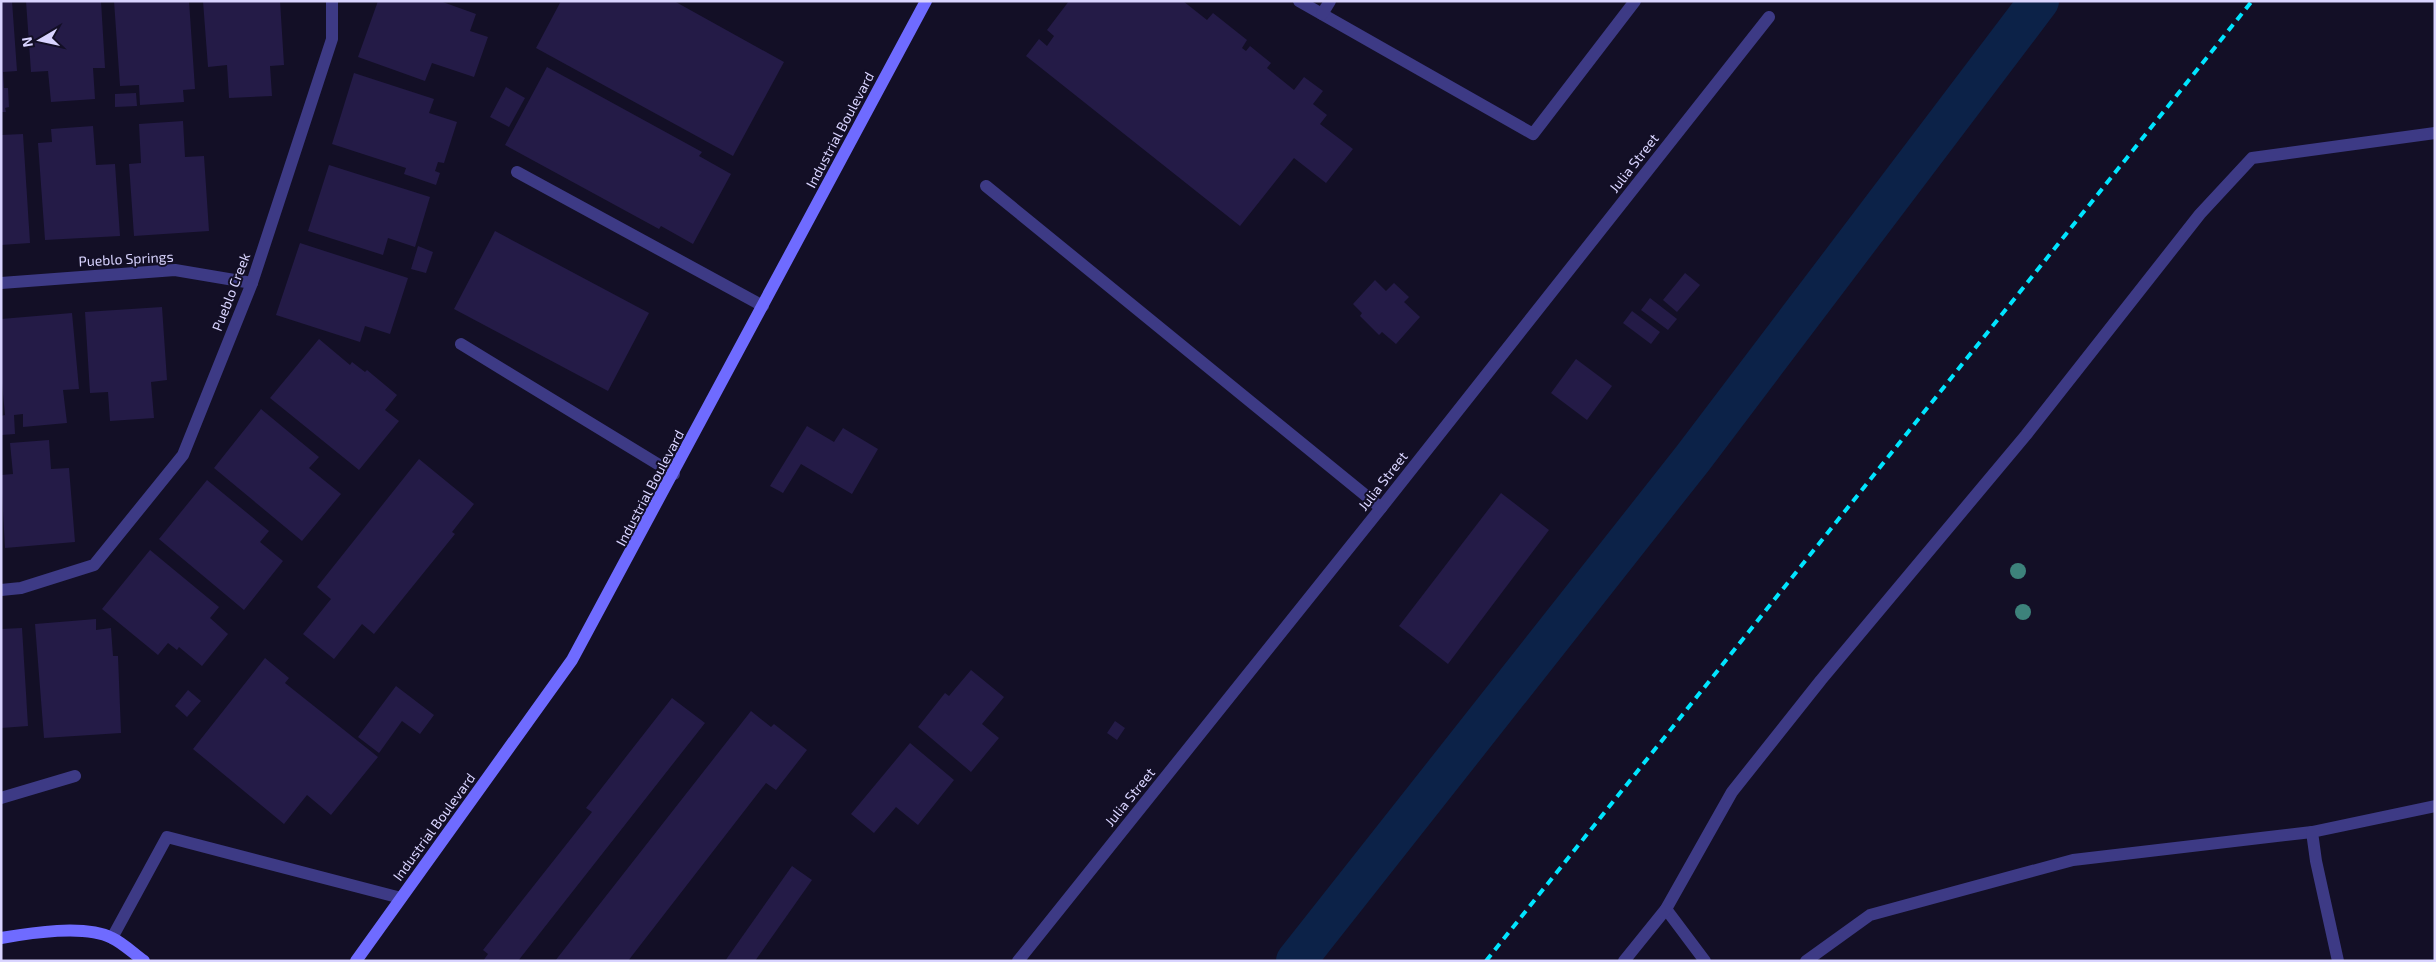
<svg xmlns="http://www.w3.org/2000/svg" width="2436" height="962" font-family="'Exo 2',sans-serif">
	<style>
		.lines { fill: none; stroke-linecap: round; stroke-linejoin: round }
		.canal { stroke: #0c2248; stroke-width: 40 }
		.building { fill: #241b47 }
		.lane { stroke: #3d3a85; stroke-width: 12 }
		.street { stroke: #3d3a85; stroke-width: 12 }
		.secondary { stroke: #6f6bff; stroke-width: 12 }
		.rail { stroke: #00e5ff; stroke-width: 4; stroke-dasharray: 8 6; stroke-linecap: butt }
		.tree { fill: #3d827b }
		.labels { text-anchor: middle; stroke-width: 4; stroke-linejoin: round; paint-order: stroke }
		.street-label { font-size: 14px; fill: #d9d4ff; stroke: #130f26 }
	</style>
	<rect width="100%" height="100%" fill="#130f26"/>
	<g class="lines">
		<polyline class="canal" points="1296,961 1693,458 2039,1"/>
	</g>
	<g class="building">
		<polygon points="1,1 12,1 17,71 3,72 4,88 8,88 9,107 5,108 6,112 1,112"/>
		<polygon points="26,1 101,1 105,68 93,68 95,99 51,102 48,71 31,72"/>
		<polygon points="114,1 189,1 195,89 183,90 184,102 140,105 139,85 120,86"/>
		<polygon points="203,1 280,1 284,65 270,66 272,96 229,98 227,65 208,67"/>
		<polygon points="378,1 440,1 476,14 470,31 488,37 474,77 432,63 425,81 358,57"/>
		<polygon points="561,1 674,1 784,62 733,156 536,48"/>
		<polygon points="1069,1 1183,1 1207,20 1213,13 1247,40 1242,48 1246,51 1250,46 1271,63 1267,68 1294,90 1304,77 1323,91 1313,104 1327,115 1320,124 1353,149 1326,183 1294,158 1240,226 1026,56 1039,39 1047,46 1054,36 1047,30"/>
		<polygon points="547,67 702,152 699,156 731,174 693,244 661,226 659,229 505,145"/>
		<polygon points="354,73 434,99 429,113 457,122 444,163 438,162 435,171 440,173 436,185 404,174 406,168 332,144"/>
		<polygon points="506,87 525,98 509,127 490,117"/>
		<polygon points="136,93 137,106 115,107 115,94"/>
		<polygon points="183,121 185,157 204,156 209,231 134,236 129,164 141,163 139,124"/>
		<polygon points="93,126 96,165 115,164 120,236 45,240 38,143 52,142 51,129"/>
		<polygon points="23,134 30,243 1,245 1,135"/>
		<polygon points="329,165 430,197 415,247 388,238 383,255 308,231"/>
		<polygon points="495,231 649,313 608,391 454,309"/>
		<polygon points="300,243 408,278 390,334 365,326 360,342 276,315"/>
		<polygon points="418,246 433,252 426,273 411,269"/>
		<polygon points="1685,273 1700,285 1677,312 1663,300"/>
		<polygon points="1375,280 1386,291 1394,283 1409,297 1404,302 1420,317 1396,344 1382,332 1379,335 1360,316 1362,313 1353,304"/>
		<polygon points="1650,298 1677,319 1668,330 1641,310"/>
		<polygon points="162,307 167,380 151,382 154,418 110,421 108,392 90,393 85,312"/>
		<polygon points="1632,311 1660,332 1651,344 1623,323"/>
		<polygon points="72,313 79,389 63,390 67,423 23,427 23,414 14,415 15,434 1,435 1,416 5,415 1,373 1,319"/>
		<polygon points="319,339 350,365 352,362 365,372 367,370 397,395 385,410 399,421 359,470 270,398"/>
		<polygon points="1576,359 1612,386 1587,420 1551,393"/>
		<polygon points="261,409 319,457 309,468 341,494 302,541 214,468"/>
		<polygon points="807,426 834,442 843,428 878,449 852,494 801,464 783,493 770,486"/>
		<polygon points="49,440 51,469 69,468 75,542 5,548 1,475 13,474 10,443"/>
		<polygon points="419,459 474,504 452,532 455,534 374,634 362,624 334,659 303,634 331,599 317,587"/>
		<polygon points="207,480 269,531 260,542 283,561 244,610 159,539"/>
		<polygon points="1501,493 1549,530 1448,664 1399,626"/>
		<polygon points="150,550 219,607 210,618 228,634 202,666 179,647 177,650 168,643 158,655 102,609"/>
		<polygon points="96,619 96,630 111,628 113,656 118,656 121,733 44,738 35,624"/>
		<polygon points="22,628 28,726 1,728 1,629"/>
		<polygon points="265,658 289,678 285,683 378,757 331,815 307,795 284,824 193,749"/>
		<polygon points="971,670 1004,697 982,724 999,738 971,772 918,727 945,693 949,696"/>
		<polygon points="396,686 434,715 420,734 402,721 379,753 358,737"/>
		<polygon points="188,690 201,701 187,717 175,706"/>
		<polygon points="672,698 705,723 518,961 483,961 488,954 483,950 592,812 586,808"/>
		<polygon points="751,711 771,727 774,724 807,750 776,790 766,783 628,961 555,961"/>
		<polygon points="1115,721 1125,728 1117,740 1107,733"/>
		<polygon points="910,743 954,780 918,825 896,807 874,833 851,814"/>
		<polygon points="792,866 812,880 755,961 725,961"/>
	</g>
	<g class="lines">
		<g class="lane">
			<polyline points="1299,1 1533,134 1635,1"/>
			<polyline points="1322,14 1330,1"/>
			<polyline points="517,172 763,306"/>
			<polyline points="986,186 1381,508"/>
			<polyline points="461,344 674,474"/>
			<polyline points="1,798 75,776"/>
			<polyline points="1666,909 1705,961"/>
			<polyline points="112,938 167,837 401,898"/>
			<polyline points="1624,961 1666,909 1732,792 1821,680 2026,435 2200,214 2252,158 2435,133"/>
			<polyline points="1806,961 1870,915 2073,860 2312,832"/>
			<polyline points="2338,961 2316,861 2312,832 2435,806"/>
		</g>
		<g class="street">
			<polyline points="1,283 175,270 252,283"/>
			<polyline points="1,590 21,588 94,565 183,455 252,283 332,39 332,1"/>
			<polyline points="1018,961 1381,508 1769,17"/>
		</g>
		<g class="secondary">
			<path d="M1,938C30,933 85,924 112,938C123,943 134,954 144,961"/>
			<polyline points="356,961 572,660 926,1"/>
		</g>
		<polyline class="rail" points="1486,961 2252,1"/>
	</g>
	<g class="tree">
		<circle cx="2018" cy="571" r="8"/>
		<circle cx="2023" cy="612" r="8"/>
	</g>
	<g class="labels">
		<g class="street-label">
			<text transform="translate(840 130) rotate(-62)" y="5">Industrial Boulevard</text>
			<text transform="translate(1634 163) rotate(-52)" y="5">Julia Street</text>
			<text transform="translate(126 259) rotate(-3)" y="5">Pueblo Springs</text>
			<text transform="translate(231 292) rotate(-69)" y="5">Pueblo Creek</text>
			<text transform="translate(1383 481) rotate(-52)" y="5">Julia Street</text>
			<text transform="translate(650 488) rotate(-62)" y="5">Industrial Boulevard</text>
			<text transform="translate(1130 797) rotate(-51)" y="5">Julia Street</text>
			<text transform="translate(434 827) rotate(-54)" y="5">Industrial Boulevard</text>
		</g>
	</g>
	<rect width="2436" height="962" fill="none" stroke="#d9d4ff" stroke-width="5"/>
	<g transform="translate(40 40) rotate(261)" stroke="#130f26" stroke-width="4" paint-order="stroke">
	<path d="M0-4L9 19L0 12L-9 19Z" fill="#d9d4ff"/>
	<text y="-8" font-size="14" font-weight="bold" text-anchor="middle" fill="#d9d4ff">N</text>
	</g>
</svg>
